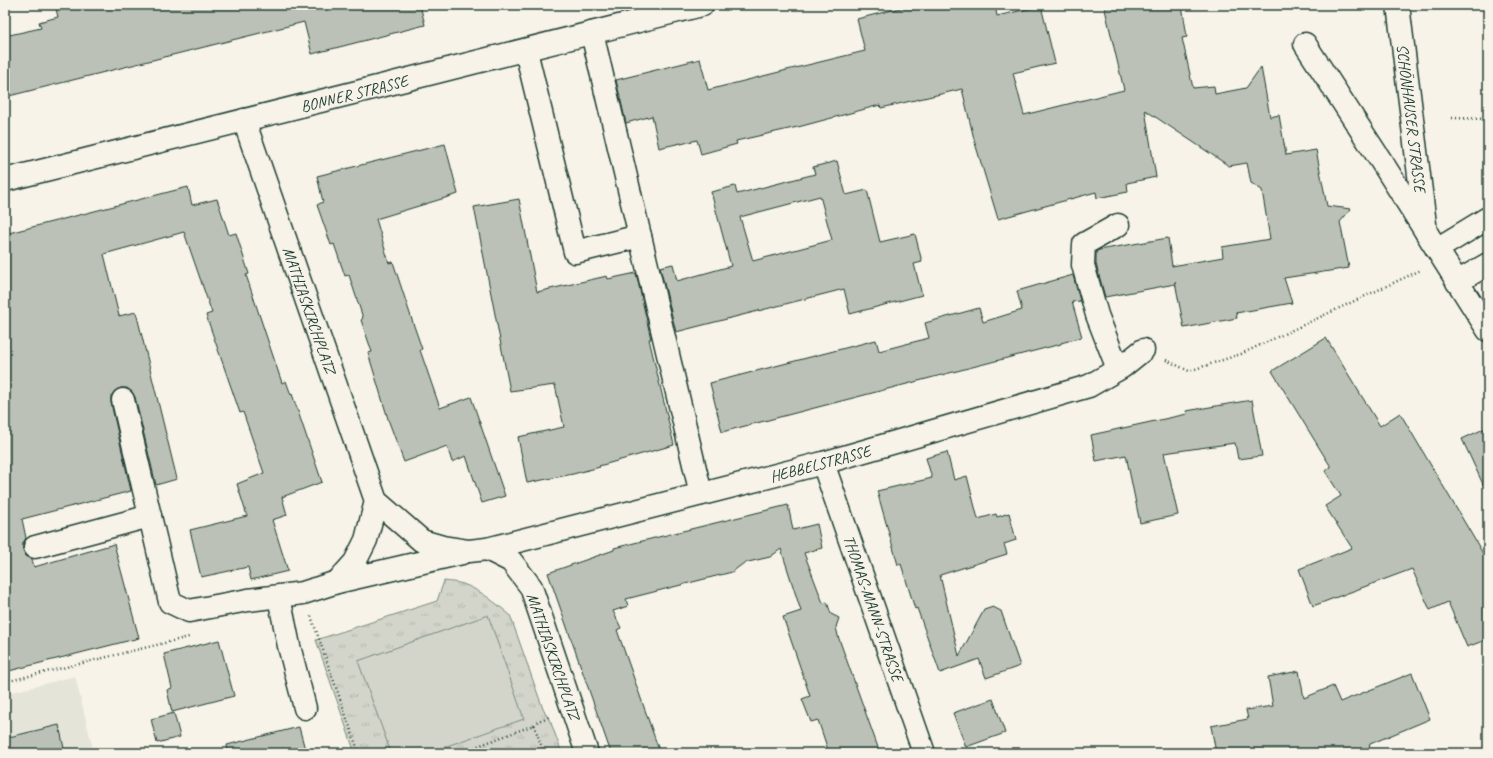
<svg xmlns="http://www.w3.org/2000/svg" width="1493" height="758" font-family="Caveat,sans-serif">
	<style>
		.built { fill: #e5e4d9 }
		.grass { fill: url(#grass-tufts); stroke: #79897f }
		.park { fill: #d3d5ca; stroke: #79897f }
		.building { fill: #bbc1b6; stroke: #1f3d34; fill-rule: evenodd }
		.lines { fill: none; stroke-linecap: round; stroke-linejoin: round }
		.minor-casing { stroke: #1f3d34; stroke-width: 25 }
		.major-casing { stroke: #1f3d34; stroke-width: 25 }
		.path { stroke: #1f3d34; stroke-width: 2.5; stroke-dasharray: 1 3; stroke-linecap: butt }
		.minor { stroke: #f7f3e8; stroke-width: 22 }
		.major { stroke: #f7f3e8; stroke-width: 22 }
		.labels { text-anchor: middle; stroke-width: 3; stroke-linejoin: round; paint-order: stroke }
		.street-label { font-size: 16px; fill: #1f3d34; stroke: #f7f3e8 }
	</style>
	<defs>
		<pattern id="grass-tufts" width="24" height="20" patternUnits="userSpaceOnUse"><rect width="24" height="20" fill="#d3d5ca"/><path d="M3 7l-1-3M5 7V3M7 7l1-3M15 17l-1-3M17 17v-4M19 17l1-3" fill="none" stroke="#b5b8ae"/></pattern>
	</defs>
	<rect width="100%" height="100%" fill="#f7f3e8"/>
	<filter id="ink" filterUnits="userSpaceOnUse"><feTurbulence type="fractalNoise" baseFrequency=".025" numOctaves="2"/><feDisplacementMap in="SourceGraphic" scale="8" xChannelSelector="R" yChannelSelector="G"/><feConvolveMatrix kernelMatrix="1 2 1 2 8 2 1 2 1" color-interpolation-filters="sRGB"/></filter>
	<g filter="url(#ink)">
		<polygon class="built" points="75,676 94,753 5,753 5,694"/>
		<path class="grass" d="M444,581C450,582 457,582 463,584C480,590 496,603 510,615L543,709L551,723L562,753H355L316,640L437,601Z"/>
		<polygon class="park" points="488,615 524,719 427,753 391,753 358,661"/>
		<g class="building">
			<polygon points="55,5 420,5 425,25 312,54 304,22 5,97 5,36 41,28 39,22 58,17"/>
			<polygon points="912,5 995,5 997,16 1041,6 1055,63 1013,73 1024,115 1124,90 1104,5 1182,5 1187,37 1182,38 1193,88 1214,86 1215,94 1246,88 1261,67 1270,117 1279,115 1286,155 1316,150 1327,206 1351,209 1340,222 1349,268 1284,278 1292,303 1236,313 1236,312 1237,318 1184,328 1175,282 1175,284 1105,297 1096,264 1096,252 1099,250 1168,238 1172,266 1223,257 1222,247 1270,239 1262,190 1251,183 1247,163 1229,166 1145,110 1156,177 1127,183 1128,192 1097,198 1096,192 998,219 975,143 962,89 881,108 880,105 802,126 736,141 737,144 701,154 697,140 681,144 681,143 659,148 652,116 626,123 616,80 700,59 708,90 787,70 865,51 857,19"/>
			<polygon points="445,144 458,194 376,219 389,263 393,262 413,323 422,349 420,350 440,408 471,397 505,496 482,503 466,456 452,462 447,446 404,462 389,422 368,353 372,352 361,320 363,318 349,275 345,276 334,244 331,245 317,205 323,202 317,176"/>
			<path d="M837,161L846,195L867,190L880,242L915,234L922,262L914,264L922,295L850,314L844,289L676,332L660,267L673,264L677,281L731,266L711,192L735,186L737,194L815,174L813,167ZM820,196L832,240L753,261L740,217Z"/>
			<polygon points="188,187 192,205 217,199 229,235 236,233 249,274 246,275 282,383 286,381 291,395 292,394 322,482 282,497 287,515 272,520 288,571 251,580 248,567 201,577 190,530 247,516 237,484 264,473 243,412 240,413 206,315 212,313 184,232 104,254 119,316 136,312 177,479 156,485 135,397 132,392 127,388 121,388 115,391 111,396 111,403 131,491 22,519 26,538 23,543 23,550 26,556 32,559 34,567 114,544 139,638 5,672 5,234"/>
			<polygon points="519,199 537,292 607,276 608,279 636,273 651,339 649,339 674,445 599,466 600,467 573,474 527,483 518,437 564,427 555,385 510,391 474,207"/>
			<polygon points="1073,275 1080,301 1072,302 1082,337 1061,343 1061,344 722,432 710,383 876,340 879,351 929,338 925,323 979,308 983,322 1022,310 1017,291"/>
			<polygon points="1326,338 1380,426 1400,413 1488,562 1488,639 1467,647 1448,602 1430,610 1412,569 1313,606 1299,569 1352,548 1325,506 1341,496 1325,471 1331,467 1272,371"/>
			<polygon points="1252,400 1262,456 1238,459 1235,443 1164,453 1178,515 1140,523 1126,455 1096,461 1091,435 1187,414 1186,411"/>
			<polygon points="1488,427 1488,495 1462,439"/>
			<polygon points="947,452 954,480 967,476 978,519 996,514 997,517 1009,513 1016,540 1004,544 1007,554 940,575 959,656 984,610 993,607 1001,611 1020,666 986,678 979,659 940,673 917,608 915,609 901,564 898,565 877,491 932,478 926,458"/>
			<polygon points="788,505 793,530 817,524 822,548 804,553 823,603 827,602 831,614 839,618 836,627 838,636 880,753 829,753 818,720 811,722 802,699 810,696 783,617 801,611 781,549 770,557 744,563 732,572 626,599 628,606 613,611 621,628 617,630 660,753 611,753 548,573 614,550 614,548"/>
			<polygon points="219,640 234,696 172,712 167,690 172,688 164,654"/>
			<polygon points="1299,671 1304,698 1333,686 1340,702 1412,673 1430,719 1370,744 1368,753 1216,753 1211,726 1248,719 1246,710 1273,706 1268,677"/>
			<polygon points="993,699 1005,733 966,747 953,713"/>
			<polygon points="174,713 180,737 157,743 151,719"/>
			<polygon points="59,725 65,753 5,753 5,738"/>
			<polygon points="299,727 306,753 228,753 227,745"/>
		</g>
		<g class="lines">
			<g class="minor-casing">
				<g id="minor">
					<polyline points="592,33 701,494"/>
					<polyline points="1305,44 1383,164 1488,330"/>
					<polyline points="526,51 575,252 640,236"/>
					<polyline points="244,120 376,501 422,541 443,547 469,551 487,549 823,463 1089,386 1122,367 1143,350"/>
					<polyline points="1118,225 1084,244 1083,265 1097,315 1118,369"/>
					<polyline points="1437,249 1488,218"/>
					<polyline points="1457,282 1488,264"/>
					<polyline points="123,400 170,602 189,611 248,600 303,593 337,582 462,553"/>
					<polyline points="823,463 924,753"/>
					<polyline points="35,547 150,516"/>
					<polyline points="487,549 511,561 531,587 587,753"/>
					<polyline points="337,582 355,562 366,540 376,501"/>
					<polyline points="279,597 289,646 305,708"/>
				</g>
			</g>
			<g class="major-casing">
				<g id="major">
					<polyline points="1398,5 1426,232"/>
					<path d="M5,180C237,122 470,64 702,5"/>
				</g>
			</g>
			<g class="path">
				<polyline points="1452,118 1488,119"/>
				<polyline points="1166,360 1189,371 1241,354 1421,270"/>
				<polyline points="311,616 359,753"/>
				<polyline points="5,682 189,637"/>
				<polyline points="534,725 544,753"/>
				<polyline points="459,753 534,725 538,721 549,717"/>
			</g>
			<use href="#minor" class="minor"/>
			<use href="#major" class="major"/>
		</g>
	</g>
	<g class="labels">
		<g class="street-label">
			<text transform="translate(354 93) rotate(-14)" y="6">BONNER STRASSE</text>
			<text transform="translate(1412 118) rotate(83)" y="6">SCHÖNHAUSER STRASSE</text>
			<text transform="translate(310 310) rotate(71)" y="6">MATHIASKIRCHPLATZ</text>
			<text transform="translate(820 463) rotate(-15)" y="6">HEBBELSTRASSE</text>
			<text transform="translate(874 608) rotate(71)" y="6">THOMAS-MANN-STRASSE</text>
			<text transform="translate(554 656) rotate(71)" y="6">MATHIASKIRCHPLATZ</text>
		</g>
	</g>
	<rect width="1493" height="758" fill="none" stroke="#f7f3e8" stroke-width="20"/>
	<rect x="10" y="10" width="1473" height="738" fill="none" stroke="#1f3d34" stroke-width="1.5" filter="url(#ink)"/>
</svg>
